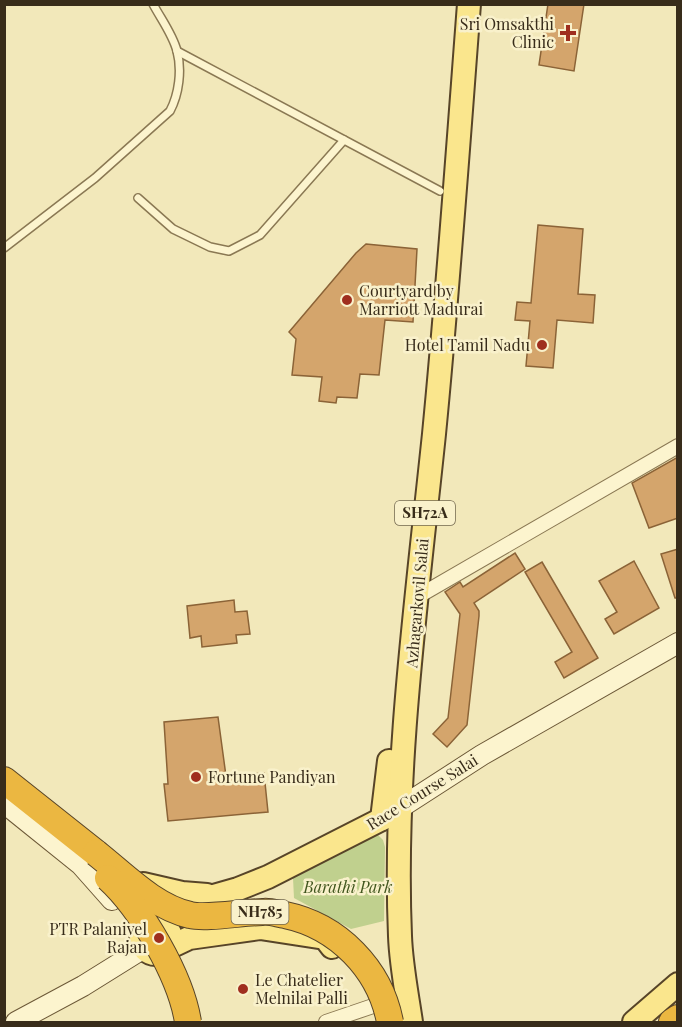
<svg xmlns="http://www.w3.org/2000/svg" width="682" height="1027" font-family="'Playfair Display',serif">
	<style>
		.green { fill: #c0d08e }
		.building { fill: #d4a56c; stroke: #8b6337; stroke-width: 1.5 }
		.lines { fill: none; stroke-linecap: round; stroke-linejoin: round }
		.lane-casing { stroke: #8a7853; stroke-width: 10 }
		.street-casing { stroke: #8a7853; stroke-width: 16 }
		.secondary-casing { stroke: #6c5837; stroke-width: 22 }
		.primary-casing { stroke: #574428; stroke-width: 26 }
		.highway-casing { stroke: #574428; stroke-width: 28 }
		.lane { stroke: #fcf4ce; stroke-width: 7 }
		.street { stroke: #fcf4ce; stroke-width: 14 }
		.secondary { stroke: #fcf4ce; stroke-width: 20 }
		.primary { stroke: #fae68d; stroke-width: 22 }
		.highway { stroke: #ebb741; stroke-width: 26 }
		.highway-bridge-casing { stroke: #574428; stroke-width: 28; stroke-linecap: butt }
		.highway-bridge { stroke: #ebb741; stroke-width: 26 }
		.poi-dot { fill: #9f2e1e; stroke: #f9f1cb; stroke-width: 2 }
		.labels { text-anchor: middle; stroke-width: 5; stroke-linejoin: round; paint-order: stroke }
		.shield { fill: #f9f1cb; stroke: #72674f; stroke-width: 1.5 }
		.shield-label { font-size: 15px; font-weight: bold; fill: #382c1a }
		.poi-label { font-size: 16px; fill: #382c1a; stroke: #f9f1cb; text-anchor: end }
		.street-label { font-size: 16px; fill: #382c1a; stroke: #f9f1cb }
		.park-label { font-size: 16px; font-style: italic; fill: #41561e; stroke: #f9f1cb }
	</style>
	<rect width="100%" height="100%" fill="#f2e8ba"/>
	<polygon class="green" points="377,834 383,840 385,847 384,921 351,929 294,898 293,878 364,837"/>
	<g class="building">
		<polygon points="548,4 584,4 574,71 539,65"/>
		<polygon points="538,225 583,229 578,294 595,295 593,323 557,320 553,368 526,366 530,321 515,320 517,302 531,303"/>
		<polygon points="366,244 417,249 413,322 385,320 379,375 360,374 357,398 337,397 336,403 319,401 322,377 292,375 296,339 289,332 356,253"/>
		<polygon points="678,457 678,518 649,528 632,483"/>
		<polygon points="678,549 678,598 675,598 661,554"/>
		<polygon points="515,553 525,569 474,603 479,611 479,616 467,725 447,747 433,734 448,718 460,614 445,592 460,582 463,587"/>
		<polygon points="634,561 659,608 614,634 605,619 617,612 599,581"/>
		<polygon points="542,562 598,658 564,678 555,662 572,652 525,572"/>
		<polygon points="234,600 235,612 247,611 250,634 236,635 237,643 202,647 201,636 190,638 187,606"/>
		<polygon points="218,717 226,776 264,773 268,812 168,821 164,784 168,784 164,722"/>
	</g>
	<g class="lines">
		<g class="lane-casing">
			<g id="lane">
				<polyline points="177,51 440,191"/>
				<polyline points="138,198 173,229 210,247 229,251 260,235 344,140"/>
				<path d="M4,248L95,178L170,111C179,94 182,70 177,51C173,35 161,19 153,4"/>
			</g>
		</g>
		<g class="street-casing">
			<g id="street">
				<polyline points="417,597 678,446"/>
				<polyline points="326,1022 376,1005"/>
			</g>
		</g>
		<g class="secondary-casing">
			<g id="secondary">
				<polyline points="4,803 81,865 112,900"/>
				<polyline points="389,815 482,755 678,643"/>
				<polyline points="16,1022 83,986 144,948"/>
			</g>
		</g>
		<g class="primary-casing">
			<g id="primary">
				<polyline points="382,819 389,761"/>
				<polyline points="143,884 182,893 207,895"/>
				<circle cx="156" cy="939" r="15"/>
				<polyline points="162,925 172,912 189,903 238,889 268,877 382,819"/>
				<polyline points="170,947 189,938 260,928 325,938 332,947"/>
				<path d="M411,1022C407,994 401,965 400,936C393,771 417,598 434,434C448,291 458,148 469,4"/>
				<polyline points="634,1022 678,984"/>
			</g>
		</g>
		<g class="highway-casing">
			<g id="highway">
				<polyline points="4,780 96,853"/>
				<polyline points="672,1022 678,1018"/>
			</g>
		</g>
		<use href="#lane" class="lane"/>
		<use href="#street" class="street"/>
		<use href="#secondary" class="secondary"/>
		<use href="#primary" class="primary"/>
		<use href="#highway" class="highway"/>
		<g class="highway-bridge-casing">
			<g id="highway-bridge">
				<path d="M96,853C124,875 154,907 190,915C206,919 244,912 263,912C270,911 278,914 285,915C338,926 380,969 390,1022"/>
				<path d="M108,878C142,909 181,977 188,1022"/>
			</g>
		</g>
		<use href="#highway-bridge" class="highway-bridge"/>
	</g>
	<g class="poi-dot">
		<path d="M565 24h6v6h6v6h-6v6h-6v-6h-6v-6h6z"/>
		<circle cx="347" cy="300" r="6"/>
		<circle cx="542" cy="345" r="6"/>
		<circle cx="196" cy="777" r="6"/>
		<circle cx="159" cy="938" r="6"/>
		<circle cx="243" cy="989" r="6"/>
	</g>
	<g class="labels">
		<g class="shield">
			<rect x="395" y="501" width="60" height="24" rx="4.5"/>
			<rect x="231.5" y="900" width="57" height="24" rx="4.5"/>
		</g>
		<g class="shield-label">
			<text x="425" y="518">SH72A</text>
			<text x="260" y="917">NH785</text>
		</g>
		<g class="poi-label">
			<text x="554" y="30">Sri Omsakthi<tspan x="554" dy="18">Clinic</tspan></text>
			<text x="359" y="297" text-anchor="start">Courtyard by<tspan x="359" dy="18">Marriott Madurai</tspan></text>
			<text x="530" y="351">Hotel Tamil Nadu</text>
			<text x="208" y="783" text-anchor="start">Fortune Pandiyan</text>
			<text x="147" y="935">PTR Palanivel<tspan x="147" dy="18">Rajan</tspan></text>
			<text x="255" y="986" text-anchor="start">Le Chatelier<tspan x="255" dy="18">Melnilai Palli</tspan></text>
		</g>
		<g class="street-label">
			<text transform="translate(417 603) rotate(-85)" y="6">Azhagarkovil Salai</text>
			<text transform="translate(422 792) rotate(-32)" y="6">Race Course Salai</text>
		</g>
		<g class="park-label">
			<text x="348" y="893">Barathi Park</text>
		</g>
	</g>
	<rect width="682" height="1027" fill="none" stroke="#382c1a" stroke-width="12"/>
</svg>
